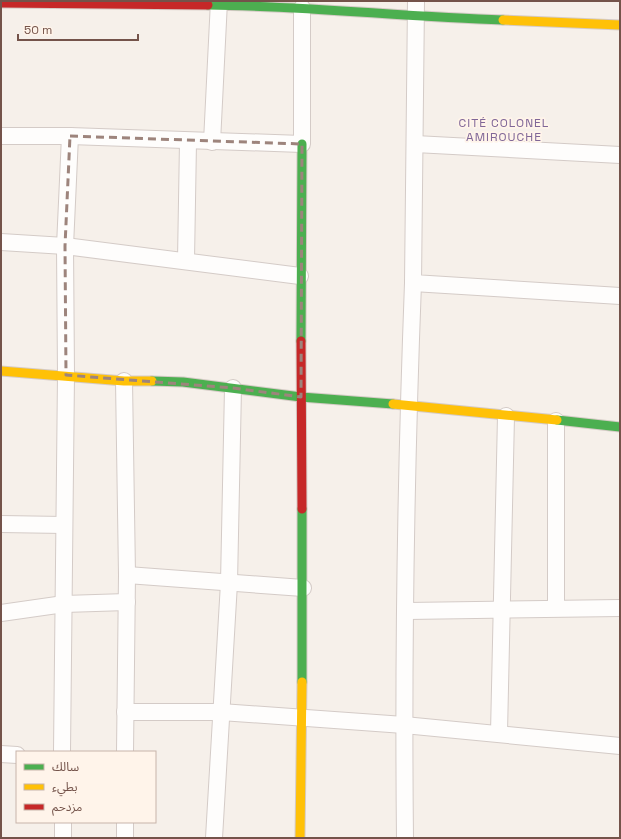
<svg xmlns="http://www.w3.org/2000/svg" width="621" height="839" font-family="'Space Grotesk','Noto Sans Arabic',sans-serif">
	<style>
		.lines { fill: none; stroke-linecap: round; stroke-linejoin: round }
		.street-casing { stroke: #d4cbc7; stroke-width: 18 }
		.fast-casing { stroke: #d5cbc6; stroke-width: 11 }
		.slow-casing { stroke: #d5cbc6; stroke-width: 11 }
		.jam-casing { stroke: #d5cbc6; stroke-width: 11 }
		.street { stroke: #fefdfc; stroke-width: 16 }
		.fast { stroke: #4caf50; stroke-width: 9 }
		.slow { stroke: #ffc107; stroke-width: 9 }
		.jam { stroke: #c62828; stroke-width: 9 }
		.marked { fill: none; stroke: #9d847c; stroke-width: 3; stroke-dasharray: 8 5; stroke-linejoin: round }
		.labels { text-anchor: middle; stroke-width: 3.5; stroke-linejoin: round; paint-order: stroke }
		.neighbourhood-label { font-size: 12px; letter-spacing: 1px; fill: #7f6697; stroke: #fff4ea }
	</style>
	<rect width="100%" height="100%" fill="#f6f0ea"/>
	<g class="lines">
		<g class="street-casing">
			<g id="street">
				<polyline points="416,1 413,283 620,296"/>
				<polyline points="1,136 70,136 302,144 302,8"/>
				<polyline points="212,142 219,1"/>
				<polyline points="415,144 620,155"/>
				<polyline points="1,242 65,246 300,276"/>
				<polyline points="186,260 188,142"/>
				<polyline points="124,381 127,575 125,752"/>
				<polyline points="556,421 556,608"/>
				<polyline points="1,524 64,525"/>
				<polyline points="127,575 303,588"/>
				<polyline points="407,611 620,608"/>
				<polyline points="1,613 64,604 127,602"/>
				<polyline points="125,712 221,712 404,725 620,746"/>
				<polyline points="499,733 506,416"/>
				<polyline points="62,752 66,375 65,246 70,136"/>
				<polyline points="1,754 17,755"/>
				<polyline points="63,822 63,838"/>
				<polyline points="125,838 125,822"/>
				<polyline points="214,838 229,583 233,388"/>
				<path d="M405,838C403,653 406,468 413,283"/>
			</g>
		</g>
		<g class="fast-casing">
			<g id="fast">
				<path d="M208,5C306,6 405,17 503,20"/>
				<polyline points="301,341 302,144"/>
				<polyline points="152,381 183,382 301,397 393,404"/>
				<polyline points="557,420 620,427"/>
				<polyline points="302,509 302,682"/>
			</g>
		</g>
		<g class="slow-casing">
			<g id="slow">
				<polyline points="503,20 620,25"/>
				<polyline points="1,371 124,381 152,381"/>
				<polyline points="393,404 557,420"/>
				<polyline points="300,838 302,682"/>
			</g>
		</g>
		<g class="jam-casing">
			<g id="jam">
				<polyline points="1,3 208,5"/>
				<polyline points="301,341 302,509"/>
			</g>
		</g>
		<use href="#street" class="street"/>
		<use href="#fast" class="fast"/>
		<use href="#slow" class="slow"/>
		<use href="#jam" class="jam"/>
	</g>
	<path class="marked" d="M70,136L302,144L301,397L233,388L66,375L65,246Z"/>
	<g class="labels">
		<g class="neighbourhood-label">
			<text x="504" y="127">CITÉ COLONEL<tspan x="504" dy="14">AMIROUCHE</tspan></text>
		</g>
	</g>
	<rect width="621" height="839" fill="none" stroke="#74534a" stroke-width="4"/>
	<rect x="16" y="751" width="140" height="72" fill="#fff4ea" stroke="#c7b4aa"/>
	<rect x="24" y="764" width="20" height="6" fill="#4caf50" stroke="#c7b4aa"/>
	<text x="52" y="771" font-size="12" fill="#74534a">سالك</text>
	<rect x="24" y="784" width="20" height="6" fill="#ffc107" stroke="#c7b4aa"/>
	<text x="52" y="791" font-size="12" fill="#74534a">بطيء</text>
	<rect x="24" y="804" width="20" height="6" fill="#c62828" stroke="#c7b4aa"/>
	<text x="52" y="811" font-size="12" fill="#74534a">مزدحم</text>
	<path d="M18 34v6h120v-6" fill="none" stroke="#74534a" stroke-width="2"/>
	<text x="24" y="34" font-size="12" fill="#74534a" stroke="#fff4ea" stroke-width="3" paint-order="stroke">50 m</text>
</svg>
